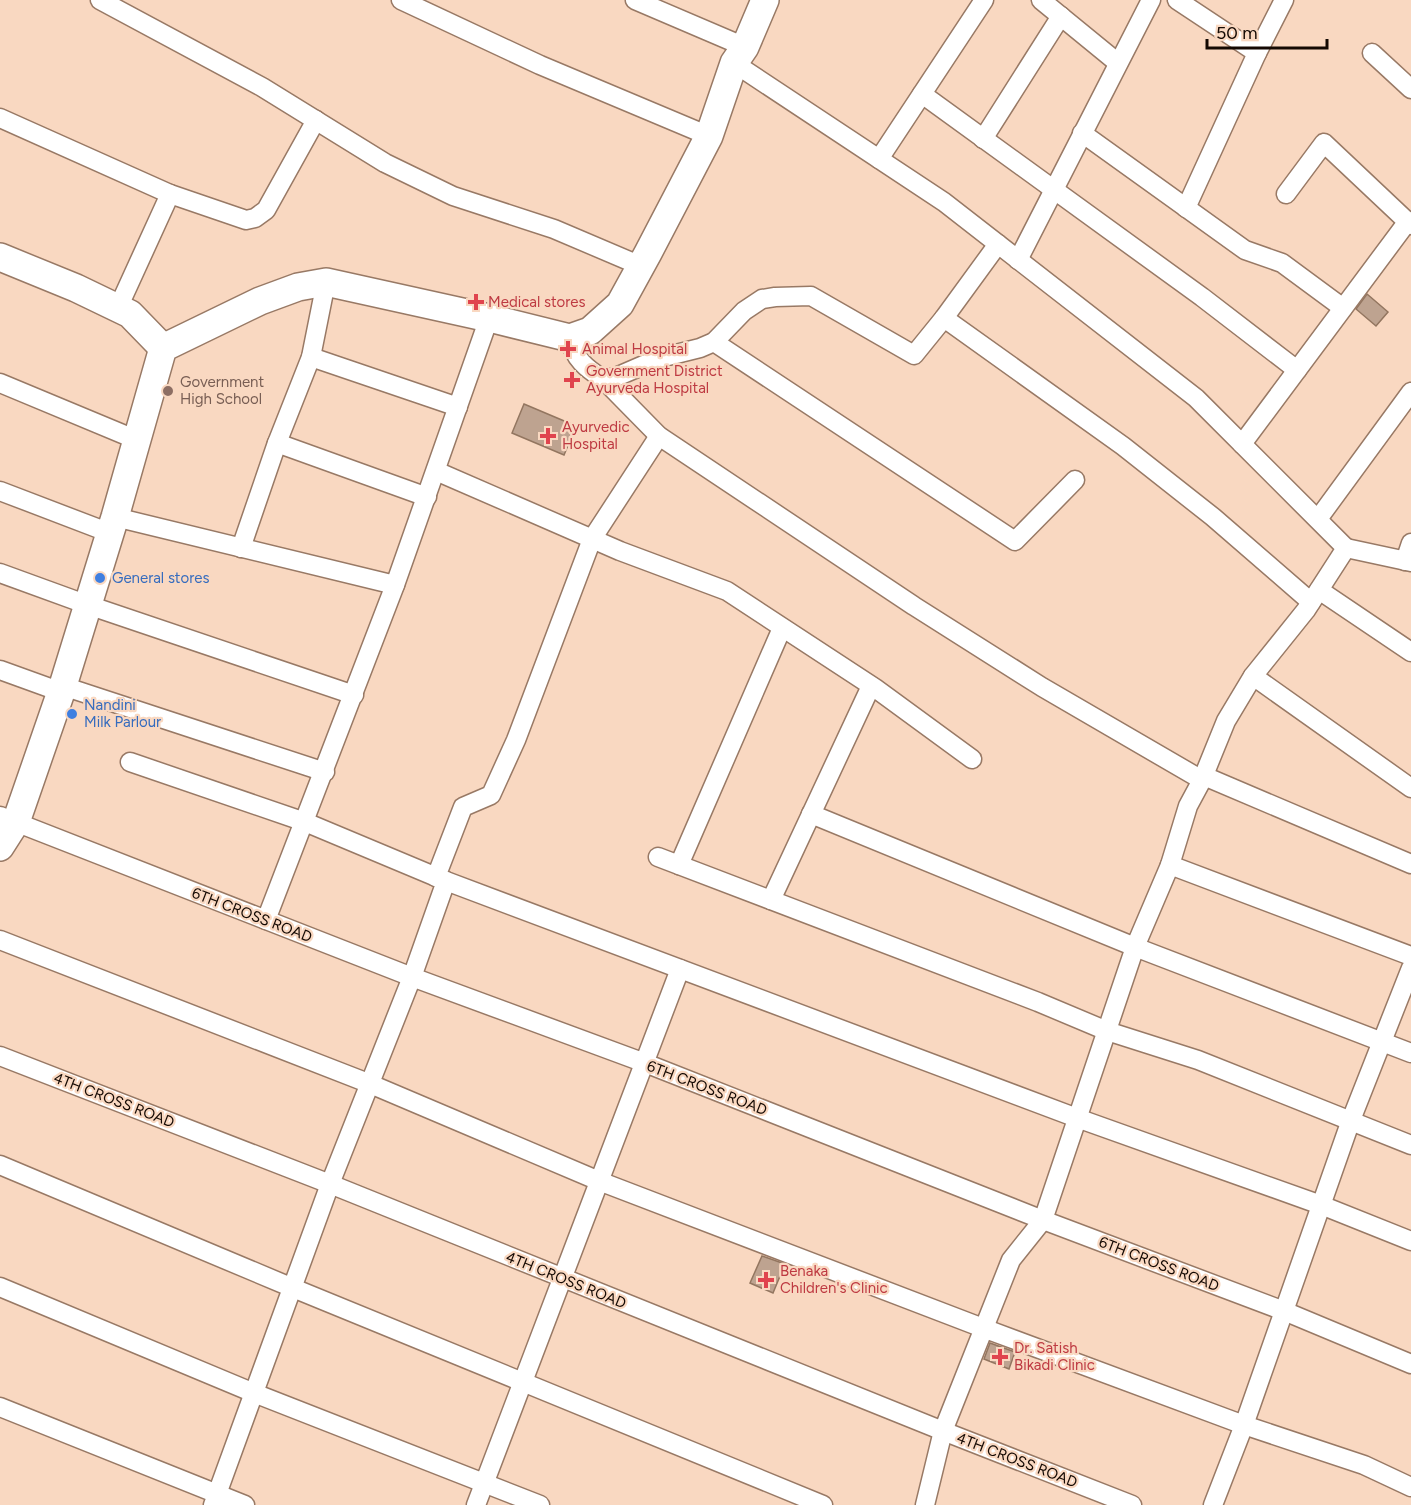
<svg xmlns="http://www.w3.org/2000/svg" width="1411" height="1505" font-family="Figtree,sans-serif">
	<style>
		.building { fill: #bea390; stroke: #937660; stroke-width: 1.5 }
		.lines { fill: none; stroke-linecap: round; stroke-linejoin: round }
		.street-casing { stroke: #987965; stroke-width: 21 }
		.secondary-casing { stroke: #987965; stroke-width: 30 }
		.street { stroke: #fff; stroke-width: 18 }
		.secondary { stroke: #fff; stroke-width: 27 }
		.health-dot { fill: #e0444e; stroke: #f9d8c1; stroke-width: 2 }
		.education-dot { fill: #8d6e63; stroke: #f9d8c1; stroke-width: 2 }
		.shop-dot { fill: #3f7fe0; stroke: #f9d8c1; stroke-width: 2 }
		.labels { text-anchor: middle; stroke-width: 4.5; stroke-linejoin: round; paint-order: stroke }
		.health-label { font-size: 15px; fill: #be3a42; stroke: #f9d8c1; text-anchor: start }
		.education-label { font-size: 15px; fill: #785e54; stroke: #f9d8c1; text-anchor: start }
		.shop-label { font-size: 15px; fill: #366cbe; stroke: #f9d8c1; text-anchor: start }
		.street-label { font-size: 15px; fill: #140903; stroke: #f9d8c1 }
	</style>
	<rect width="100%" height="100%" fill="#f9d8c1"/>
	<g class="building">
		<polygon points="1367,294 1388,312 1376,326 1356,309"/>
		<polygon points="524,404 576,426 564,455 512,433"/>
		<polygon points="762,1256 785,1264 773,1293 750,1283"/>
		<polygon points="990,1343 1015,1352 1009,1369 984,1359"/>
	</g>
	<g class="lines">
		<g class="street-casing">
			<g id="street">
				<polyline points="100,0 262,87 385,163 453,196 554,229 641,266"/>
				<polyline points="401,0 540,65 709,136"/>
				<polyline points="635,0 745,47"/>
				<polyline points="1041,0 1118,63"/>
				<polyline points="1177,0 1257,53"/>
				<polyline points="1372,53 1411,89"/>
				<polyline points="734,63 944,202 1196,398 1346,548 1306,610 1253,676 1226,721 1202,780 1188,806 1170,865 1135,947 1043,1220 1011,1260 943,1431 925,1505"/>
				<polyline points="922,94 1202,297 1297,370"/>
				<polyline points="0,118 170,194 246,220 255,218 266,210 316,120"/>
				<polyline points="1082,133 1245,250 1282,263 1343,308"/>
				<polyline points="983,139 1061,16"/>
				<polyline points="879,159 984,0"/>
				<polyline points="1286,194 1324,143 1411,225"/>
				<polyline points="1186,208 1257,53 1284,0"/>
				<polyline points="1018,260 1151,0"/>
				<polyline points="118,308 170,194"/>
				<polyline points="944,318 1123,446 1213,517 1311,602"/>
				<path d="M570,338C573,358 587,369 603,379L616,377L660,358L700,348L714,342L744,311L762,299L775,297L811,296L914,355L944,318L998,244"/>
				<polyline points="714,342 1015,541 1075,480"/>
				<polyline points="311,357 458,407"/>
				<polyline points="603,379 659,436 914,606 1042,687 1202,780"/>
				<polyline points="0,383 137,440"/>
				<polyline points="277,443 427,497"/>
				<polyline points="1242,444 1408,221"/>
				<polyline points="436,471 620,551 727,591 875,688 972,759"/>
				<polyline points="0,491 110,533"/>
				<polyline points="115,517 395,585"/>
				<polyline points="1318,519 1411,392"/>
				<polyline points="241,548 277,443 311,357 326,282"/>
				<polyline points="1346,548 1411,562"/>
				<polyline points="1405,561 1411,543"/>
				<polyline points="0,573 88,605 354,695"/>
				<polyline points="1319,590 1411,652"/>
				<polyline points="0,670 61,692"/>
				<polyline points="1253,676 1411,788"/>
				<polyline points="63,686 325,772"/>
				<polyline points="130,762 305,822 446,881 412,977 330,1184 213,1505"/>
				<polyline points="1204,776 1411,864"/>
				<polyline points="811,814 1135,947 1411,1053"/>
				<polyline points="0,816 412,977 645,1063 1043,1220 1284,1311 1411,1364"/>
				<polyline points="658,857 1038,1002 1107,1031 1198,1060 1411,1145"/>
				<polyline points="679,865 782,628"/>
				<polyline points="1170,865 1411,956"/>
				<polyline points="436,877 463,807 491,795 516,740 592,539 659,436"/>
				<polyline points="446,881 1077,1118 1321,1205 1411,1241"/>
				<polyline points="771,900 871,686"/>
				<polyline points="266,920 395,585 489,318"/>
				<polyline points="0,940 368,1083 599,1181 983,1328 1244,1425 1364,1465 1411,1487"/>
				<polyline points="0,1056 330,1184 943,1431 1132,1505"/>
				<polyline points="0,1165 293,1288 823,1505"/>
				<polyline points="0,1287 254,1393 540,1505"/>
				<polyline points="0,1407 245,1505"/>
				<polyline points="476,1505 680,969"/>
				<polyline points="1213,1505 1244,1425 1351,1120 1411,968"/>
			</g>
		</g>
		<g class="secondary-casing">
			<g id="secondary">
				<polyline points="0,257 76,288 130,314 163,348"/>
				<polyline points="0,847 16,822 61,692 115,517 163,348 260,301 298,287 326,282 489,318 570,338 590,331 620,304 648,253 709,136 734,63 745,47 765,0"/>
			</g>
		</g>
		<use href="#street" class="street"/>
		<use href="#secondary" class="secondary"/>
	</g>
	<g class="health-dot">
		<path d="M473 293h6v6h6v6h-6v6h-6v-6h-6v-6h6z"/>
		<path d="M565 340h6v6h6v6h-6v6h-6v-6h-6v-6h6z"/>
		<path d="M569 371h6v6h6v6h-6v6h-6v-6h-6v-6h6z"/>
		<path d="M545 427h6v6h6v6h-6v6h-6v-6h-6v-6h6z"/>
		<path d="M763 1271h6v6h6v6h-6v6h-6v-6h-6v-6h6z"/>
		<path d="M997 1348h6v6h6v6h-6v6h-6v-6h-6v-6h6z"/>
	</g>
	<circle class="education-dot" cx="168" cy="391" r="6"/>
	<g class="shop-dot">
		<circle cx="100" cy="578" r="6"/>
		<circle cx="72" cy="714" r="6"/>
	</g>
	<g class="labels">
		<g class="health-label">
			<text x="488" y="307">Medical stores</text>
			<text x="582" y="354">Animal Hospital</text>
			<text x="586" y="376">Government District<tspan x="586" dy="17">Ayurveda Hospital</tspan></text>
			<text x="562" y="432">Ayurvedic<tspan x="562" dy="17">Hospital</tspan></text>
			<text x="780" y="1276">Benaka<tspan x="780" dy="17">Children's Clinic</tspan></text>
			<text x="1014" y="1353">Dr. Satish<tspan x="1014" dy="17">Bikadi Clinic</tspan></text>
		</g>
		<g class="education-label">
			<text x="180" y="387">Government<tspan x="180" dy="17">High School</tspan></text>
		</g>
		<g class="shop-label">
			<text x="112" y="583">General stores</text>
			<text x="84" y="710">Nandini<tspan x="84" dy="17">Milk Parlour</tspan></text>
		</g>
		<g class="street-label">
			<text transform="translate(252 915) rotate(21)" y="5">6TH CROSS ROAD</text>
			<text transform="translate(707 1088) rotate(21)" y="5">6TH CROSS ROAD</text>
			<text transform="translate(114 1100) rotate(21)" y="5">4TH CROSS ROAD</text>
			<text transform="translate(1159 1264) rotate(21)" y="5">6TH CROSS ROAD</text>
			<text transform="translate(566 1280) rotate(22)" y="5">4TH CROSS ROAD</text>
			<text transform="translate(1017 1460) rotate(21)" y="5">4TH CROSS ROAD</text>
		</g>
	</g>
	<path d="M1207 39v9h120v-9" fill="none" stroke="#140903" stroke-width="3"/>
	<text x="1216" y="39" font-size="18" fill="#140903" stroke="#f9d8c1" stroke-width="4.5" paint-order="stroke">50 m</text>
</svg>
